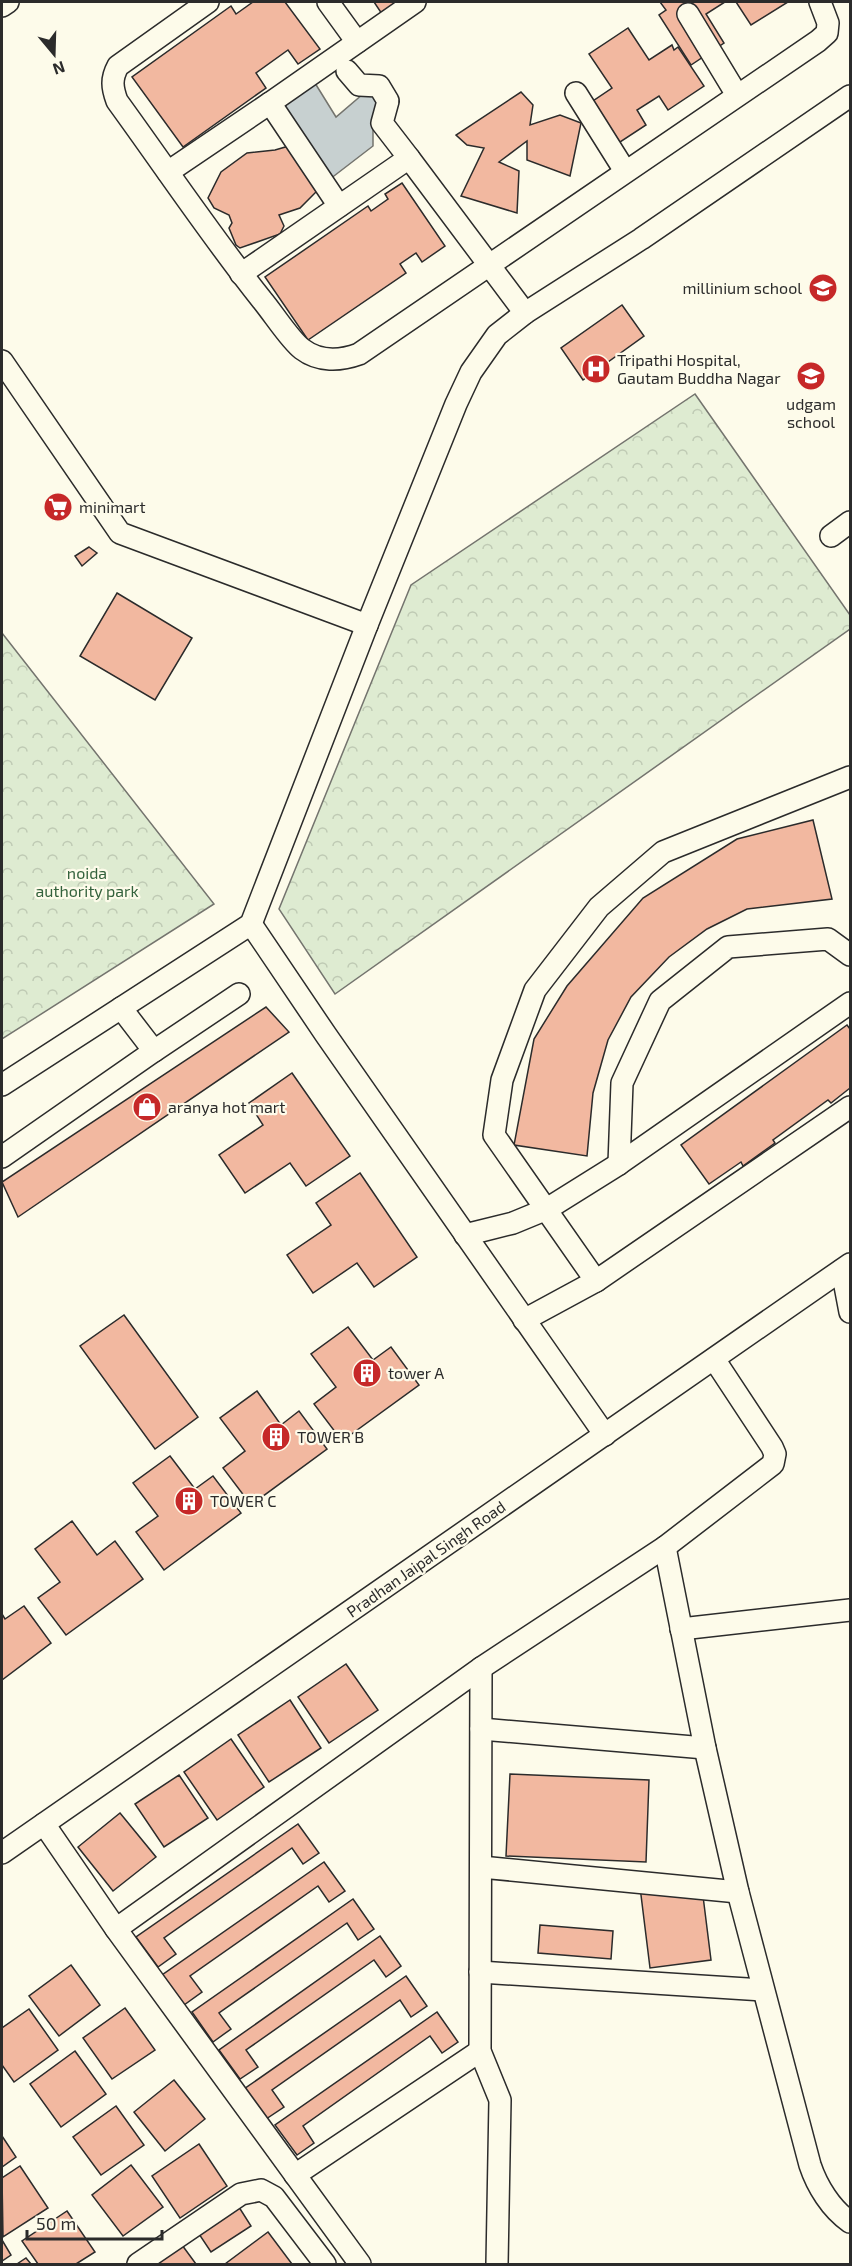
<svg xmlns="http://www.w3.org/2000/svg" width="852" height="2266" font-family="'Exo 2',sans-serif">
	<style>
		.park { fill: url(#park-crowns); stroke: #74746e; stroke-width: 1.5 }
		.water { fill: #c7d0d0; stroke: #74746e; stroke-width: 1.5 }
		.building { fill: #f2b8a0; stroke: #2b2b2b; stroke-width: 1.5 }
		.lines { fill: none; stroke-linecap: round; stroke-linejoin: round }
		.minor-casing { stroke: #2b2b2b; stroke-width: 24 }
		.minor { stroke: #fdfbea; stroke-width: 21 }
		.labels { text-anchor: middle; stroke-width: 4.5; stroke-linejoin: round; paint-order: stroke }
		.poi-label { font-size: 16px; fill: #2b2b2b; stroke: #fdfbea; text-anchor: start }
		.park-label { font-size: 16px; fill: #34623c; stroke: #fdfbea }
		.street-label { font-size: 16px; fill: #2b2b2b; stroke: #fdfbea }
	</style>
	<defs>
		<pattern id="park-crowns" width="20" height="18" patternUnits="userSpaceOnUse" patternTransform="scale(1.5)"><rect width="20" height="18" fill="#deebd1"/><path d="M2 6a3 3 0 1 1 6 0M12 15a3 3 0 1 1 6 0" fill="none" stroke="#bfcab4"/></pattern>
	</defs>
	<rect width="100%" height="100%" fill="#fdfbea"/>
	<g class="park">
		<polygon points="695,394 850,615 850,629 335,994 279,909 411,585"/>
		<polygon points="2,633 214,904 2,1039"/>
	</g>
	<polygon class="water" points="310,75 336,117 363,94 385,97 373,124 373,146 330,179 277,113"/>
	<g class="building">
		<polygon points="253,2 285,2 320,49 298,64 288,50 256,73 266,88 183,147 132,77 231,6 236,14"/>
		<polygon points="374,2 401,2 382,14"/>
		<polygon points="660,2 725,2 706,14 724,43 691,65 659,15 666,10"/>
		<polygon points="736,2 788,2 751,25"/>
		<polygon points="628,28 649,60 672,45 674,50 678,47 704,86 668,110 659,96 637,110 646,125 614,146 587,105 612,88 589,54"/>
		<polygon points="521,92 533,105 530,125 560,115 581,123 570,176 527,160 527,141 499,162 519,171 517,213 461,196 484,148 467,145 456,135"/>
		<polygon points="289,146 317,191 300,208 279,215 284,226 280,234 240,248 236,245 229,228 232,223 229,215 214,208 208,198 221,172 247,153 275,150"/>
		<polygon points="402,183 445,246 422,262 416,253 400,264 406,273 308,340 265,277 368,206 371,211 388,199 385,194"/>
		<polygon points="622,305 644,336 583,380 561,348"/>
		<polygon points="58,503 65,511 58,516 52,510"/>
		<polygon points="89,547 97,553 82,566 75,556"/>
		<polygon points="117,593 192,638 155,700 80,656"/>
		<polygon points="813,820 832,899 747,909 707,929 669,957 631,997 608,1040 593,1093 587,1156 514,1145 534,1039 567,986 643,898 737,839"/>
		<polygon points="266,1007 289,1032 18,1217 2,1182"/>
		<polygon points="847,1025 850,1029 850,1088 831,1103 828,1100 773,1140 775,1143 743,1166 741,1162 709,1184 681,1145"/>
		<polygon points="292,1073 350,1156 306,1186 290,1163 245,1193 219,1155 263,1125 249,1103"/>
		<polygon points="360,1173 417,1257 374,1287 357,1263 313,1293 287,1255 331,1225 316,1203"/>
		<polygon points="124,1315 198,1417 155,1449 80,1346"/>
		<polygon points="348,1327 373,1360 391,1347 419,1385 342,1441 314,1404 336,1387 311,1354"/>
		<polygon points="257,1391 281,1425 299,1411 327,1449 251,1505 223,1468 245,1451 220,1418"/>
		<polygon points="170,1456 195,1489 213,1476 241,1513 164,1570 136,1532 158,1516 133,1483"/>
		<polygon points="72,1521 97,1555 115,1541 143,1579 66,1635 38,1598 60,1582 35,1549"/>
		<polygon points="24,1606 51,1643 2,1680 2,1614 5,1619"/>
		<polygon points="346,1664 378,1710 329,1743 298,1697"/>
		<polygon points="290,1700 321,1748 269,1782 238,1735"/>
		<polygon points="231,1739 264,1787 217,1820 184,1772"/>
		<polygon points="510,1774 649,1780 646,1862 506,1856"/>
		<polygon points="179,1775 208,1818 164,1847 135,1804"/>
		<polygon points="120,1813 156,1857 113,1891 78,1847"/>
		<polygon points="298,1824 319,1853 303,1864 292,1848 164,1938 176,1954 158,1967 136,1937"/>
		<polygon points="324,1862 345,1891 329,1902 318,1886 190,1976 202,1992 184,2005 162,1975"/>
		<polygon points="701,1880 711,1960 650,1968 640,1887"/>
		<polygon points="353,1899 374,1929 358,1940 347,1923 219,2013 231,2029 213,2042 192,2012"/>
		<polygon points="540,1925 613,1931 611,1959 538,1953"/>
		<polygon points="380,1936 401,1966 386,1977 374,1960 246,2050 258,2067 240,2079 219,2050"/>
		<polygon points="71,1965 100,2005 59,2036 29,1996"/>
		<polygon points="406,1976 427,2006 411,2017 400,2000 272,2090 284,2107 266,2119 244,2089"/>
		<polygon points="125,2008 155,2050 112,2079 83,2038"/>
		<polygon points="29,2009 58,2050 14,2082 2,2065 2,2028"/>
		<polygon points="437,2012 458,2042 442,2053 430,2036 303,2126 314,2143 297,2155 275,2125"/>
		<polygon points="75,2051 106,2094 61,2127 30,2084"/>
		<polygon points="174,2080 205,2119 165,2151 134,2112"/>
		<polygon points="116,2106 144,2145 101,2175 73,2137"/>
		<polygon points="2,2136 16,2157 2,2167"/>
		<polygon points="199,2144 227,2186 180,2218 152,2176"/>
		<polygon points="131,2165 163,2207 123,2236 92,2195"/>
		<polygon points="20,2166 48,2208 3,2237 2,2178"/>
		<polygon points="237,2204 251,2226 211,2252 197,2231"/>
		<polygon points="67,2211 95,2252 76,2264 38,2264 22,2241"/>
		<polygon points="268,2232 292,2264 225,2264"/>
		<polygon points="2,2240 11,2255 2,2261"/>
		<polygon points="182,2245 196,2264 155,2264"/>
		<polygon points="26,2258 31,2264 17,2264"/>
	</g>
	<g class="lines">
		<g class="minor-casing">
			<g id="minor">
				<path d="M208,2L118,66C111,79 112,87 117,101C165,167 211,236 262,300C273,313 290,340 302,349C319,362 340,361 359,354L818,41L827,33L828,23L820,2"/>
				<polyline points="328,2 357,42"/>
				<polyline points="2,6 8,2"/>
				<polyline points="688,14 737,95"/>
				<polyline points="347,71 359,85 379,86 388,101 382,123 409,158"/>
				<polyline points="576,93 625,171"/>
				<polyline points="270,103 415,2"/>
				<polyline points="168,172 270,103 339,206"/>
				<polyline points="241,274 409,158 525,313"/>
				<polyline points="2,361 120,533 367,625"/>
				<polyline points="831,536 850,522"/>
				<polyline points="850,777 663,852 599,907 535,990 502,1080 494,1135 596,1281 850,1107"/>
				<polyline points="251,924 326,1035 605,1435"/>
				<polyline points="154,1051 239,994"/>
				<polyline points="2,1085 251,924 367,625 456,404 471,372 497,335 525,313 641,239 850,96"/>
				<polyline points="2,1157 154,1051 121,1008"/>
				<polyline points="619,1164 622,1083 660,1001 728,947 828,939 850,955"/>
				<polyline points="465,1235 513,1223 547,1209 619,1164 850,1003"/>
				<polyline points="842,1270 850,1312"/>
				<polyline points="524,1320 596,1281"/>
				<path d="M665,1547L705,1748L738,1892L810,2165C817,2186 831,2209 850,2222"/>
				<polyline points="681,1629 850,1610"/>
				<polyline points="481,1668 480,2051 500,2100 497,2264"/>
				<polyline points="481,1729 705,1748"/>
				<polyline points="44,1824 116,1929 360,2264"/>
				<polyline points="2,1853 850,1264"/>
				<polyline points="481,1867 738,1892"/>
				<polyline points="116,1929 481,1668 665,1547 773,1464 775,1454 772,1447 714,1359"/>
				<polyline points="480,1972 763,1990"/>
				<polyline points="295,2175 480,2051"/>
				<polyline points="138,2264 241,2194 261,2190 274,2197 325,2264"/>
			</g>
		</g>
		<use href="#minor" class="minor"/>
	</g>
	<defs>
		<g id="school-disc" transform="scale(1.5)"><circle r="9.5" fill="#c62828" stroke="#fdfbea"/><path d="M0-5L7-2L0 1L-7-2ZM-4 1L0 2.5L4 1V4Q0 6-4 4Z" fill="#fff"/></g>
		<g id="hospital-disc" transform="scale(1.5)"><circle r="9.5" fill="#c62828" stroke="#fdfbea"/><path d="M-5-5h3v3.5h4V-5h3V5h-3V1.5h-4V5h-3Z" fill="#fff"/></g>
		<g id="supermarket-disc" transform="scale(1.5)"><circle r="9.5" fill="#c62828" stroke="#fdfbea"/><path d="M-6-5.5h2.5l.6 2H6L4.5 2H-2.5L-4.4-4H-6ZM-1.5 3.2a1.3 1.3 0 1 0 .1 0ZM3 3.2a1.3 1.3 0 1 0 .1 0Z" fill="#fff"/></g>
		<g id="shop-disc" transform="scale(1.5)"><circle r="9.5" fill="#c62828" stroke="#fdfbea"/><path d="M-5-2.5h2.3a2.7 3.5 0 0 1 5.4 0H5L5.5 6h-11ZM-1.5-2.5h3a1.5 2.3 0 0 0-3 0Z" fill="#fff"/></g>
		<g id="building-disc" transform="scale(1.5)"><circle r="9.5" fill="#c62828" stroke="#fdfbea"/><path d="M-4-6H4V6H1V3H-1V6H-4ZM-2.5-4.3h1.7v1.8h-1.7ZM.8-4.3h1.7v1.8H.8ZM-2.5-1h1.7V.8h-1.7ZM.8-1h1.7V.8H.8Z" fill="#fff"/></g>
	</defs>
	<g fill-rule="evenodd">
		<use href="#school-disc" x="823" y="288"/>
		<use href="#hospital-disc" x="596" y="369"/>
		<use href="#school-disc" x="811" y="376"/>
		<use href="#supermarket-disc" x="58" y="507"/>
		<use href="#shop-disc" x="147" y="1107"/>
		<use href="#building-disc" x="367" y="1373"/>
		<use href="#building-disc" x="276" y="1437"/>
		<use href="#building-disc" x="189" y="1501"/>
	</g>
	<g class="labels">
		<g class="poi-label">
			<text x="802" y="294" text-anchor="end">millinium school</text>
			<text x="617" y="366">Tripathi Hospital,<tspan x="617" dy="18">Gautam Buddha Nagar</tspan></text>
			<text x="811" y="410" text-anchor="middle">udgam<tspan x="811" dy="18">school</tspan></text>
			<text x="79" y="513">minimart</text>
			<text x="168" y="1113">aranya hot mart</text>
			<text x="388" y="1379">tower A</text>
			<text x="297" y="1443">TOWER B</text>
			<text x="210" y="1507">TOWER C</text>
		</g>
		<g class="park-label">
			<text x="87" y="879">noida<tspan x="87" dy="18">authority park</tspan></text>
		</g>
		<g class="street-label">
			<text transform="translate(426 1559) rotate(-35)" y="6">Pradhan Jaipal Singh Road</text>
		</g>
	</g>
	<rect width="852" height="2266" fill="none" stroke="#2b2b2b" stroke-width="6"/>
	<g transform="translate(54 54) rotate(161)" stroke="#fdfbea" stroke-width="4.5" paint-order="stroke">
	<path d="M0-4.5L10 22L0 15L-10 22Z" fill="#2b2b2b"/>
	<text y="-9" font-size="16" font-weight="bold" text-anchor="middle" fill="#2b2b2b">N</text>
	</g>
	<path d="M27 2230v9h135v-9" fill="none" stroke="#2b2b2b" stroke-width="3"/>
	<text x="36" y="2230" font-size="18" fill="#2b2b2b" stroke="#fdfbea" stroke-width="4.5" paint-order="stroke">50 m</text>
</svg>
